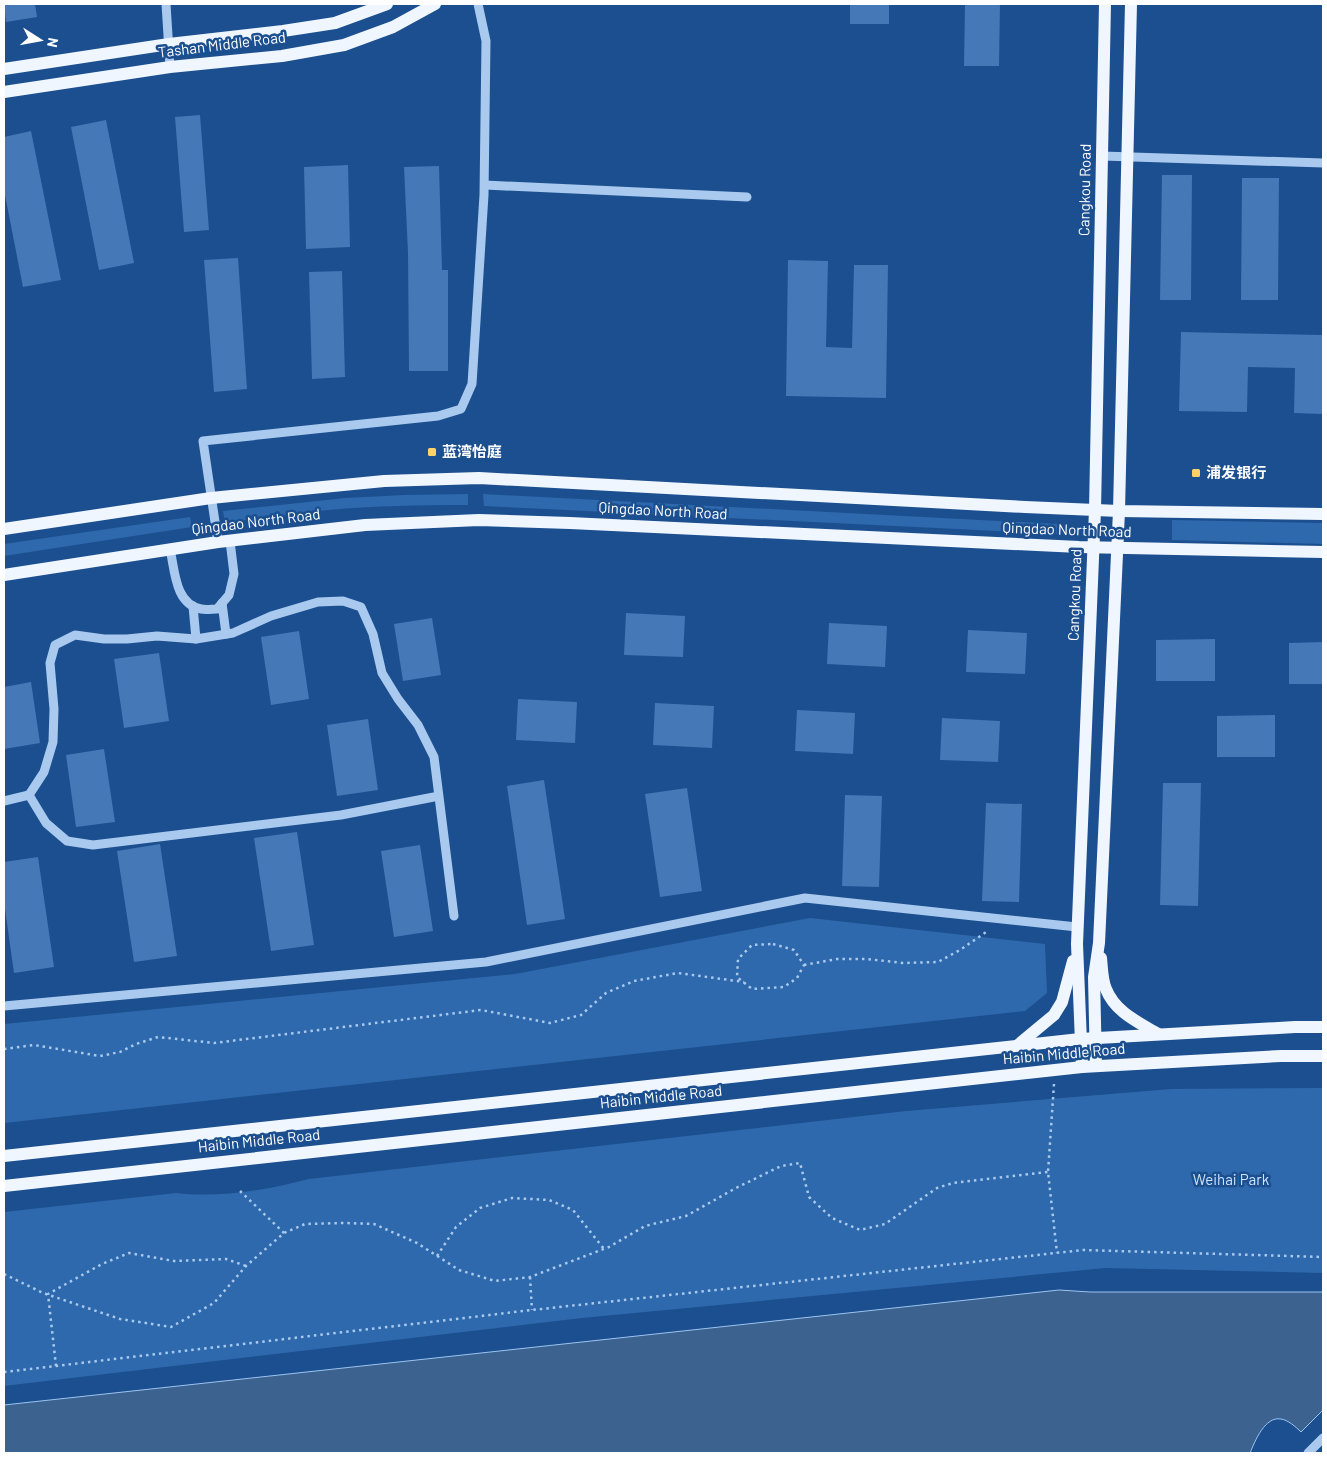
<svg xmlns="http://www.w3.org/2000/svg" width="1327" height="1457" font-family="Barlow,'Noto Sans SC',sans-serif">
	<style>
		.green { fill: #2e69ad }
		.water { fill: #3c6290; stroke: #9cc4f0 }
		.building { fill: #4478b7 }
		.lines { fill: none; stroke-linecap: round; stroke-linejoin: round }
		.path { stroke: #a9c9ee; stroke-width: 2.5; stroke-dasharray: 2.5 4; stroke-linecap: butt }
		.minor { stroke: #a9c9ee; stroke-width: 9 }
		.major { stroke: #f0f6ff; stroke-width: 12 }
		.poi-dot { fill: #ffd166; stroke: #1b4f8f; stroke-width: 2 }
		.labels { text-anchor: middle; stroke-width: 5; stroke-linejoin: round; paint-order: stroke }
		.street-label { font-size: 15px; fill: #fff; stroke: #1b4f8f }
		.poi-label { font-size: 15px; font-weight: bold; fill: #fff; stroke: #1b4f8f; text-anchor: start }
		.park-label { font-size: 15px; fill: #cfe3fa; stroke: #1b4f8f }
	</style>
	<rect width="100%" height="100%" fill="#1b4f8f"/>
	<g class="green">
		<path d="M468,494V505C415,505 361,506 308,512C280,515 252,519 225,523L223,511L345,498L404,495Z"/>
		<polygon points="483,494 1058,524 1057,534 484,506"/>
		<polygon points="190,517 192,527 4,556 4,544"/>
		<polygon points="1172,520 1323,523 1323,544 1172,540"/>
		<polygon points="810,918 1045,944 1047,993 1025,1011 4,1123 4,1024 515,974"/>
		<path d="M1323,1088V1273L1106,1268L582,1318L4,1386V1212L176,1193C220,1198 267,1190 309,1179L906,1111L1171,1089Z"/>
	</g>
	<path class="water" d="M1059,1290L1090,1292H1323V1410L1301,1432C1296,1427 1288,1420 1281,1419C1265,1416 1255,1441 1250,1453H4V1405Z"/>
	<g class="building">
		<polygon points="4,4 35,4 37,17 6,22"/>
		<rect x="850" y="4" width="39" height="20"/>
		<polygon points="965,4 1000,4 999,66 964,66"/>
		<polygon points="200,115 209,230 184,232 175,117"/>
		<polygon points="106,120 134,263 99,270 71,127"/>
		<polygon points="31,131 61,280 23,287 4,190 4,137"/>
		<polygon points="348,165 350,247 306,249 304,167"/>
		<polygon points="439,166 442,270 448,270 448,371 409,371 408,253 404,167"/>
		<polygon points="1162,175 1192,175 1191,300 1160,300"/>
		<polygon points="1242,178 1279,178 1278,300 1241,300"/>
		<polygon points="238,258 247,389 214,392 204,260"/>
		<polygon points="788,260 828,261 826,347 852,348 854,265 888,265 886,398 786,396"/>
		<polygon points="342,271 345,377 312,379 309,272"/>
		<polygon points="1181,332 1323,335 1323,414 1294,413 1295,368 1248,367 1247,412 1179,411"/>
		<polygon points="626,613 685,616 683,657 624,655"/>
		<polygon points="432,618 441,675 403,681 394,624"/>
		<polygon points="829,623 887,626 885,667 827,664"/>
		<polygon points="968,630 1027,633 1025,674 966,672"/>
		<polygon points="299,631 309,699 271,705 261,637"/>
		<polygon points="1215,639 1215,681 1156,681 1156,640"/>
		<polygon points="1323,642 1323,684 1289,684 1289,643"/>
		<polygon points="159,653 169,721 124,728 114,659"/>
		<polygon points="31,682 40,743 4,749 4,687"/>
		<polygon points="518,699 577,702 575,743 516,740"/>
		<polygon points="655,703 714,706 712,748 653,745"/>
		<polygon points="797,710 855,713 853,754 795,751"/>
		<polygon points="1275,715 1275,757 1217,757 1217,716"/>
		<polygon points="942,718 1000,721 998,762 940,760"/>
		<polygon points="368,719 378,790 337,796 327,725"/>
		<polygon points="104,749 115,822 76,827 66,755"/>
		<polygon points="544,780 565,919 527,925 507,786"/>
		<polygon points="1163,783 1201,783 1198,906 1160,905"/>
		<polygon points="687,788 702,891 660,897 645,794"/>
		<polygon points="845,795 882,796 879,887 842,886"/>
		<polygon points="986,803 1022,804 1019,902 982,901"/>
		<polygon points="297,832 314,945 271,951 254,838"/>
		<polygon points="160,844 177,956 134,962 117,851"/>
		<polygon points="420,845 433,931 394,937 381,851"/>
		<polygon points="38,857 54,967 14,973 4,902 4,862"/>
	</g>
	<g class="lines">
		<g class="path">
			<polygon points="773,944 794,950 804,965 797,978 784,987 752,989 737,977 738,959 752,945"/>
			<polyline points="804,965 837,959 867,959 903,963 938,962 960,950 989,930"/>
			<polyline points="4,1049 34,1045 100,1056 120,1052 136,1044 158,1037 214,1043 481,1010 550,1023 581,1015 606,993 634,981 678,973 744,982"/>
			<polyline points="1054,1084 1048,1172 1057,1253"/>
			<polyline points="240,1191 284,1233"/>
			<polyline points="437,1256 456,1227 480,1208 512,1198 549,1200 573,1210 604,1249"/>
			<polyline points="4,1274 43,1293 120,1319 171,1327 214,1303 246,1266 284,1233 305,1224 345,1223 374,1224 417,1243 459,1270 495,1281 530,1277 609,1247 645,1226 686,1216 736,1188 781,1166 800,1163 809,1197 832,1218 860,1230 885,1224 937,1188 953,1183 1048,1172"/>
			<polyline points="530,1277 532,1310"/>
			<polyline points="56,1366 48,1294 102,1264 129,1253 174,1261 226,1259 246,1266"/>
			<polyline points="4,1372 532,1310 1083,1250 1323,1257"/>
		</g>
		<g class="minor">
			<polyline points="166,4 170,67"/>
			<polyline points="1102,156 1323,163"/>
			<polyline points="485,185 747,197"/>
			<polyline points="218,542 203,441 438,416 461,409 472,384 484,195 486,41 478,4"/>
			<path d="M170,549C175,571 175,604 201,609C206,610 212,609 217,609L229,595L234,574L230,541"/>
			<polyline points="222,603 226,634"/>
			<polyline points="193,606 196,639"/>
			<polyline points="439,796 341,815 93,845 67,841 46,823 29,795 44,772 53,742 54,709 50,663 55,645 75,635 104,639 127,639 157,636 196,639 233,633 271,616 318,602 343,601 361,607 373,634 382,673 398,699 418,725 434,757 454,916"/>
			<polyline points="4,801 29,795"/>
			<polyline points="4,1006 486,962 805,898 1077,927"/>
			<polyline points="1308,1453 1323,1438"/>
		</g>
		<g class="major">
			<polyline points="4,69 169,44 283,31 335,23 387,4"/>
			<polyline points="4,92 170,67 282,56 344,45 393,27 435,4"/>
			<polyline points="4,529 211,498 384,481 479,478 1025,507 1119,511 1323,514"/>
			<polyline points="4,575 218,542 365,525 479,520 570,523 1079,547 1323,552"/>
			<path d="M1101,958C1102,967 1102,980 1106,989C1115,1012 1138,1022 1158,1034"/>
			<polyline points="1018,1045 1054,1015 1062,1002 1073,961"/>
			<polyline points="1096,1066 1094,977 1099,943 1119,511 1131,4"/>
			<polyline points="1082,1067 1077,944 1095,510 1105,4"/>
			<polyline points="4,1156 1080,1039 1295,1027 1323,1027"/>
			<polyline points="4,1186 1082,1067 1281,1056 1323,1056"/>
		</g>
	</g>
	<g class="poi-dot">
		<rect x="427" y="447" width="10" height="10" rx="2.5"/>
		<rect x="1191" y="468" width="10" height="10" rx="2.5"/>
	</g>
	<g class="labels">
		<g class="street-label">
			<text transform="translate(222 45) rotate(-7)" y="5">Tashan Middle Road</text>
			<text transform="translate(1085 190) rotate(-89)" y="5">Cangkou Road</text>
			<text transform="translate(663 511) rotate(3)" y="5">Qingdao North Road</text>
			<text transform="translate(256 522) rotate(-7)" y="5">Qingdao North Road</text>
			<text transform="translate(1067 530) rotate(2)" y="5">Qingdao North Road</text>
			<text transform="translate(1075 595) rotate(-88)" y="5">Cangkou Road</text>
			<text transform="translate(1064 1054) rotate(-5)" y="5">Haibin Middle Road</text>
			<text transform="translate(661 1097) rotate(-6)" y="5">Haibin Middle Road</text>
			<text transform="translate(259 1141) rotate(-6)" y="5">Haibin Middle Road</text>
		</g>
		<g class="poi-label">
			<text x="442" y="457">蓝湾怡庭</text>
			<text x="1206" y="478">浦发银行</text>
		</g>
		<g class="park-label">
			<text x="1231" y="1185">Weihai Park</text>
		</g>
	</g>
	<rect width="1327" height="1457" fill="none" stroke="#ffffff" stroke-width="10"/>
	<g transform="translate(40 40) rotate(101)" stroke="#1b4f8f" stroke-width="4" paint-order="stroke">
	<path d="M0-4L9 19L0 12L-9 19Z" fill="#ffffff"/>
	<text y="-8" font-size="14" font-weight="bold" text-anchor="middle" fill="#ffffff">N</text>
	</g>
</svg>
